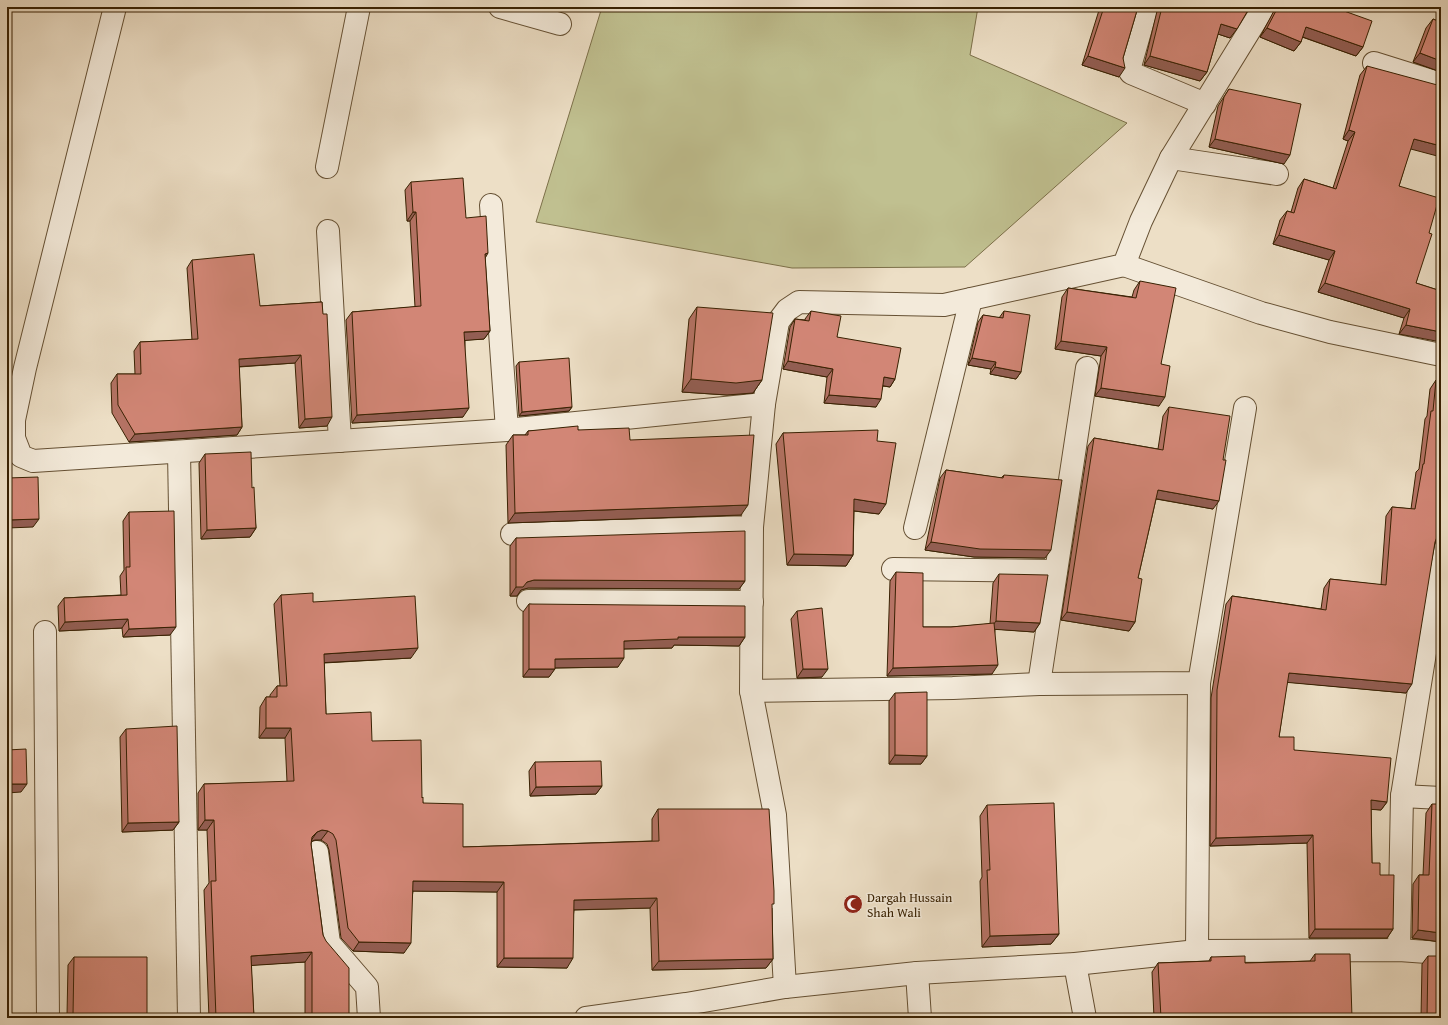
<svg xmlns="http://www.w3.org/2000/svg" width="1448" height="1025" font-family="'Gentium Book Plus',serif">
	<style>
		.green { fill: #c0c090; stroke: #7c7049 }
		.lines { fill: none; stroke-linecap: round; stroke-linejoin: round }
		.minor-casing { stroke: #655033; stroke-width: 24 }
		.minor { stroke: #f3eada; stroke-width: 22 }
		.wall { fill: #b57365; stroke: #382102 }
		.shaded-wall { fill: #935e53; stroke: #382102 }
		.building { fill: #d28676; stroke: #382102 }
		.labels { text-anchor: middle; stroke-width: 3; stroke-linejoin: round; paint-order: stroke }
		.poi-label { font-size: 13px; fill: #382102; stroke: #f3eada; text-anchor: start }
	</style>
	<rect width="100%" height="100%" fill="#eddfc6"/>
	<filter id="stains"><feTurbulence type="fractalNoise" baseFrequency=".005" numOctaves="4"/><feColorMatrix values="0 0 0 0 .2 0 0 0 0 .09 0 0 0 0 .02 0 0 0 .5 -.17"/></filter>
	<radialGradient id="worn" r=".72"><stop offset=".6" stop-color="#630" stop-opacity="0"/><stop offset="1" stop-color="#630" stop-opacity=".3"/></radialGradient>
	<polygon class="green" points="602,7 978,7 970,55 1127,123 965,267 792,268 536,222"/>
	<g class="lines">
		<g class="minor-casing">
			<g id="minor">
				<polyline points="115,7 25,368 14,420 14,438 21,456 33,461 507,430 764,404"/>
				<polyline points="500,7 560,24"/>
				<polyline points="1147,7 1129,70 1131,73 1205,104"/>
				<polyline points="1374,63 1441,84"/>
				<polyline points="1171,158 1277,174"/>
				<polyline points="327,167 359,7"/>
				<polyline points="491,205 507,430"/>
				<polyline points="328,231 340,441"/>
				<polyline points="1124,265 1261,313 1330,332 1441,355"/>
				<polyline points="179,452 189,1018"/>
				<polyline points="752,527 751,691 775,815 785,987"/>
				<polyline points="915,528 971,299"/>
				<polyline points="512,534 752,527 764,404 778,322 787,310 799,302 944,305 1124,265 1141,221 1171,158 1264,7"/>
				<polyline points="893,569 1056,571"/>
				<polyline points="528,601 752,602"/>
				<polyline points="45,632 48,1018"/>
				<polyline points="1039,684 1087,368"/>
				<polyline points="751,691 953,688 1039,684 1199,683 1245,408"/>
				<polyline points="1402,796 1441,798"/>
				<polyline points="317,852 329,943 367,987 369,1018"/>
				<polyline points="1399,950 1402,796 1441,553"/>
				<polyline points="1197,951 1199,683"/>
				<polyline points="1075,964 1085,1018"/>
				<polyline points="917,973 920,1018"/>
				<polyline points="586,1018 686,1004 785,987 917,973 1075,964 1197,951 1399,950 1441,953"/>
			</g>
		</g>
		<use href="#minor" class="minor"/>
	</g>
	<g class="wall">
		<polygon points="1100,7 1138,7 1123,58 1119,77 1082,65"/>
		<polygon points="1158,7 1250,7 1230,38 1218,34 1207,72 1200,81 1144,65"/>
		<polygon points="1276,7 1333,7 1363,47 1356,56 1302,37 1301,42 1294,51 1260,37"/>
		<polygon points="1441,13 1441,72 1413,62 1426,28 1433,19 1438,21"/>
		<polygon points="1367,66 1410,149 1399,186 1429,233 1416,283 1441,291 1399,334 1404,318 1318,292 1329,260 1273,244 1280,220 1287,211 1291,212 1298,188 1304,179 1333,188 1348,141 1343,139 1360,75"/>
		<polygon points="1229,89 1284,164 1209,147 1218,106"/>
		<polygon points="411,182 466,218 485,258 490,331 484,339 465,340 463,417 352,423 346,320 352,312 415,307 410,221 407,221 405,190"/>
		<polygon points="192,260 260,306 322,302 327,426 299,428 295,363 239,367 242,427 237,435 129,442 112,413 111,383 117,374 135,374 134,351 140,342 192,340 187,268"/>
		<polygon points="1140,281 1161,364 1159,406 1095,396 1101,356 1055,349 1062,297 1068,288 1132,297 1134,290"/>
		<polygon points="697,307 762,380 753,393 727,395 682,392 689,319"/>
		<polygon points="811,311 837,337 895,379 890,387 883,386 876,407 824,403 827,377 783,369 790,327 795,319 805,320 805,319"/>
		<polygon points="1004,311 1021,372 1016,379 990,374 991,369 968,365 978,322 983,315 999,318"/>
		<polygon points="519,362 572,407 569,411 519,416 516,366"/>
		<polygon points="1436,380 1436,541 1435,543 1406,693 1287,682 1279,737 1294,750 1387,802 1381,810 1371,809 1372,863 1380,875 1393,929 1387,938 1309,938 1307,843 1210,846 1211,698 1226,604 1232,596 1321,609 1324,588 1330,579 1381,585 1386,516 1392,507 1411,509 1416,472 1419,469 1425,419 1427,416 1430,389"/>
		<polygon points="1169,407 1213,509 1156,499 1138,578 1135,622 1129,631 1061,620 1088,446 1094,438 1158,449 1163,416"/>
		<polygon points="578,430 630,440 741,515 508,523 506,445 513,435 525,435 528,431"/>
		<polygon points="783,433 877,441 879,514 854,511 853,555 846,566 787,565 776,444"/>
		<polygon points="205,454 252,488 256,528 250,537 201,539 199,463"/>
		<polygon points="946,470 1001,478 1004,475 1045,558 974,557 925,550 940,478"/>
		<polygon points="129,512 170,635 123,637 122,628 59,631 58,606 64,598 121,595 120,576 124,570 123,521"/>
		<polygon points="516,538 745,581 739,589 528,588 521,590 517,596 510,596 510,546"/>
		<polygon points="896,572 923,627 951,627 990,624 993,583 999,574 1040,623 1034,632 995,629 992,674 887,676 890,581"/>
		<polygon points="281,595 313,602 411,658 324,663 326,714 372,741 422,798 423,803 463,847 652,841 652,819 658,809 772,908 773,959 766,968 652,970 650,908 574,910 567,968 497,967 497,892 413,891 404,953 353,951 341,938 329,850 327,844 321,840 315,840 312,841 311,844 323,935 349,1018 305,1018 305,962 251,965 254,1018 209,1018 204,890 209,883 207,830 198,830 198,793 204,784 287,782 285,738 259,738 260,707 266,697 270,697 270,695 277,686 280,686 274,604"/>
		<polygon points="529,604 745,637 739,646 674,645 672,648 624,649 618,667 555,668 549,677 523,677 523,612"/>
		<polygon points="797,611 822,677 797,678 791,619"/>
		<polygon points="895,693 927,756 921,764 889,764 889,701"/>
		<polygon points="126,729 179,822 173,830 122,832 120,737"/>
		<polygon points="535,762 602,786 596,794 530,796 529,771"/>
		<polygon points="1432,804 1441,942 1412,938 1413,884 1419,875 1423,875 1426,813"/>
		<polygon points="987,805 1059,934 1051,944 982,947 980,881 982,877 980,816"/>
		<polygon points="1315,954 1352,1018 1154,1018 1152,972 1158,963 1209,961 1211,957 1245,963 1310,961"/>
		<polygon points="1428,956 1441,1018 1421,1018 1422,964"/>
		<polygon points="74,957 147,1018 67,1015 68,965"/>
	</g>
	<g class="shaded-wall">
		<polygon points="1221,24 1237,29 1230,38 1215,33"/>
		<polygon points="1306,27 1363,47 1356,56 1300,36"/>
		<polygon points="1267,28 1301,42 1294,51 1260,37"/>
		<polygon points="1420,53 1441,61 1441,72 1413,62"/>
		<polygon points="1088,56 1125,68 1119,77 1082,65"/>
		<polygon points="1150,56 1207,72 1200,81 1144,65"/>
		<polygon points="1349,130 1355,132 1348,141 1343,139"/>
		<polygon points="1215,139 1290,155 1284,164 1209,147"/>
		<polygon points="1414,139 1441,146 1441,157 1407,148"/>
		<polygon points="413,212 416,212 410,221 407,221"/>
		<polygon points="1279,235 1335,251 1329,260 1273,244"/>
		<polygon points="488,253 483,262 485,254"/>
		<polygon points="1325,283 1410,309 1404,318 1318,292"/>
		<polygon points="1406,325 1441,332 1441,342 1399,334"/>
		<polygon points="490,331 484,339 458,341 464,332"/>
		<polygon points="1061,341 1107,347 1101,356 1055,349"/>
		<polygon points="301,355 295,363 233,367 239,359"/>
		<polygon points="972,358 996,362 991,369 968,365"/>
		<polygon points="788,361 833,369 827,377 783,369"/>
		<polygon points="995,367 1021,372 1016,379 990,374"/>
		<polygon points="884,377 895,379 890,387 879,385"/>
		<polygon points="691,379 762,380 753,393 727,395 682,392"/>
		<polygon points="1101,388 1165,397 1159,406 1095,396"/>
		<polygon points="829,395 881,399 876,407 824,403"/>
		<polygon points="572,407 569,411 519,416 522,412"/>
		<polygon points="469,408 463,417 352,423 357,415"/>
		<polygon points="332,417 327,426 299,428 305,419"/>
		<polygon points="242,427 237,435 129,442 135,434"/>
		<polygon points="1158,490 1219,501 1213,509 1152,498"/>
		<polygon points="854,499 886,504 879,514 847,510"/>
		<polygon points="748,505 741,515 508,523 515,513"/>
		<polygon points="39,519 33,527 7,528 7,520"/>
		<polygon points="256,528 250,537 201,539 207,530"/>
		<polygon points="1441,534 1436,541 1431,545 1437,537"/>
		<polygon points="931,542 1051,550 1045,558 974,557 925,550"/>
		<polygon points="794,554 853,555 846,566 787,565"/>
		<polygon points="534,580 745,581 739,589 528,588 521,590 517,596 510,596 516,587 527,582"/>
		<polygon points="1067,612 1135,622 1129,631 1061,620"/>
		<polygon points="128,619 122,628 59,631 65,622"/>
		<polygon points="996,621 1040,623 1034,632 990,629"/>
		<polygon points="176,627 170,635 123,637 129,629"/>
		<polygon points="678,637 745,637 739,646 674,645 672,648 618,649 624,641"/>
		<polygon points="418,648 411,658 317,663 324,654"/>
		<polygon points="624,658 618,667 549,668 555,659"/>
		<polygon points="998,665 992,674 887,676 893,668"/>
		<polygon points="529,669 555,669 549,677 523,677"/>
		<polygon points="803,669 828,669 822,677 797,678"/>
		<polygon points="1289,673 1412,684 1406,693 1283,682"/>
		<polygon points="266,728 291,728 285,738 259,738"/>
		<polygon points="895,755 927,756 921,764 889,764"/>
		<polygon points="7,784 27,784 21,792 7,793"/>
		<polygon points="602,786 596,794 530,796 536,787"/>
		<polygon points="1371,800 1387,802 1381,810 1365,809"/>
		<polygon points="205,820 214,820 207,830 198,830"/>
		<polygon points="179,822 173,830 122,832 128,823"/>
		<polygon points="322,830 328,831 321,840 315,840 310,842 317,832"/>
		<polygon points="1313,835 1307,843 1210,846 1216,838"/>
		<polygon points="413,881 504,882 497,892 406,891"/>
		<polygon points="657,898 650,908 567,910 574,900"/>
		<polygon points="1315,929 1393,929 1387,938 1309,938"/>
		<polygon points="1418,930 1441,933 1441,942 1412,938"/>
		<polygon points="1059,934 1051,944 982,947 990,936"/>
		<polygon points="359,942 411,943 404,953 353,951"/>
		<polygon points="312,952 305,962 244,966 251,956"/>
		<polygon points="504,958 573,958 567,968 497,967"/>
		<polygon points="773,959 766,968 652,970 659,961"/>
	</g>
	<g class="building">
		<polygon points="1104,7 1138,7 1123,58 1125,68 1088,56"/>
		<polygon points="1162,7 1250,7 1237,29 1221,24 1207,72 1150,56"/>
		<polygon points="1278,7 1333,7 1372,21 1363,47 1306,27 1301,42 1267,28"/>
		<polygon points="1433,19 1440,22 1441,21 1441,61 1420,53"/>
		<polygon points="1367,66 1441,86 1441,146 1414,139 1399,186 1439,198 1429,233 1432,234 1416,283 1441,291 1441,332 1406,325 1410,309 1325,283 1335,251 1279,235 1287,211 1294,213 1304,179 1336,189 1355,132 1349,130"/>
		<polygon points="1229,89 1301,104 1290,155 1215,139 1224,97"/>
		<polygon points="463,178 466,218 486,216 488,253 485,254 490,331 464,332 469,408 357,415 352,312 421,306 416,212 413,212 411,182"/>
		<polygon points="254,254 260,306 322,302 323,314 327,314 332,417 305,419 301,355 239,359 242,427 135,434 118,405 117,374 141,374 140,342 198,339 192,260"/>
		<polygon points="1140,281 1176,288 1161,364 1170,366 1165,397 1101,388 1107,347 1061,341 1068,288 1136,298"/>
		<polygon points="697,307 773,313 762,380 736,383 691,379"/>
		<polygon points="811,311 841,316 837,337 901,348 895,379 884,377 881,399 829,395 833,369 788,361 795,319 809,321"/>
		<polygon points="1004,311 1030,315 1021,372 995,367 996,362 972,358 983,315 1003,318"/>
		<polygon points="569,358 572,407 522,412 519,362"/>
		<polygon points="1436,380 1441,381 1441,534 1437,537 1435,542 1412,684 1289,673 1279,737 1294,737 1294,750 1391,758 1387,802 1371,800 1372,863 1380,863 1380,875 1394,875 1393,929 1315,929 1313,835 1216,838 1217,690 1232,596 1326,610 1330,579 1386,585 1392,507 1415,509 1423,464 1424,464 1431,411 1433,411"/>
		<polygon points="1169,407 1230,416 1223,460 1226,460 1219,501 1158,490 1138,578 1142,579 1135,622 1067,612 1094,438 1163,450"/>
		<polygon points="578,426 578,430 629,428 630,440 754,435 748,505 515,513 513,435 528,435 528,431"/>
		<polygon points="878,430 877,441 896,443 886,504 854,499 853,555 794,554 783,433"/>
		<polygon points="251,452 252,488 254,487 256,528 207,530 205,454"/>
		<polygon points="946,470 1003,478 1004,475 1062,480 1051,550 980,549 931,542"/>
		<polygon points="38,477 39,519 7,520 7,478"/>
		<polygon points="174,511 176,627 129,629 128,619 65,622 64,598 127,595 126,567 130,567 129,512"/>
		<polygon points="745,531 745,581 534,580 527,582 523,587 516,587 516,538"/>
		<polygon points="896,572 923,573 923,627 951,627 994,623 998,665 893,668"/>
		<polygon points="999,574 1048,575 1040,623 996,621"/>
		<polygon points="313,593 313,602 415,596 418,648 324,654 326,714 371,712 372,741 421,740 422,798 423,797 423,803 463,804 463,847 659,841 658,809 769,809 774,891 774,904 772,904 773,959 659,961 657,898 574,900 573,958 504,958 504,882 413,881 411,943 359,942 348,928 336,840 333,834 328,831 322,830 317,832 312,837 311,844 323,935 326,941 349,968 349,1018 312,1018 312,952 251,956 254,1018 216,1018 211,881 216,881 214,820 205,820 204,784 294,781 291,728 266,728 266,697 277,697 277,686 287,686 281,595"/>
		<polygon points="529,604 745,606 745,637 678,637 678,639 624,641 624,658 555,659 555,669 529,669"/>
		<polygon points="822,608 828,669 803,669 797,611"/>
		<polygon points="927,692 927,756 895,755 895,693"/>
		<polygon points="177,726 179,822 128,823 126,729"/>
		<polygon points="26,749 27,784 7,784 7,750"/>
		<polygon points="601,761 602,786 536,787 535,762"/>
		<polygon points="1054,803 1059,934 990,936 987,870 990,870 987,805"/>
		<polygon points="1432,804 1441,804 1441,933 1418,930 1419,875 1429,875"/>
		<polygon points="1315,954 1350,954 1352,1018 1161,1018 1158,963 1211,961 1211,957 1245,956 1245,963 1315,961"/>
		<polygon points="1428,956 1441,956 1441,1018 1427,1018"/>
		<polygon points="74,957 147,957 147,1018 62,1018 65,1015 73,1015"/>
		<polygon points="7,1016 43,1016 45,1018 7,1018"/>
	</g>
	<defs>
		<g id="mosque-disc" transform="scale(1)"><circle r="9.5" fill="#8f2418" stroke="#f3eada"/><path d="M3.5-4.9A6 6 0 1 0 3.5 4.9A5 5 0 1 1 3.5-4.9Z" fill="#fff"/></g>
	</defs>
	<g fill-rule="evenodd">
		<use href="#mosque-disc" x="853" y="904"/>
	</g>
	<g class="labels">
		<g class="poi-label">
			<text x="867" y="902">Dargah Hussain<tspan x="867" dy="15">Shah Wali</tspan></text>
		</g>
	</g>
	<rect width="1448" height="1025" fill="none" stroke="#eddfc6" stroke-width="24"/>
	<rect x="8" y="8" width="1432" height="1009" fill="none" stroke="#382102" stroke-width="2"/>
	<rect x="12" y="12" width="1424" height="1001" fill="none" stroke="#382102"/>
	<rect width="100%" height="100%" filter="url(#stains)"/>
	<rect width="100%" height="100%" fill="url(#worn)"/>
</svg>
